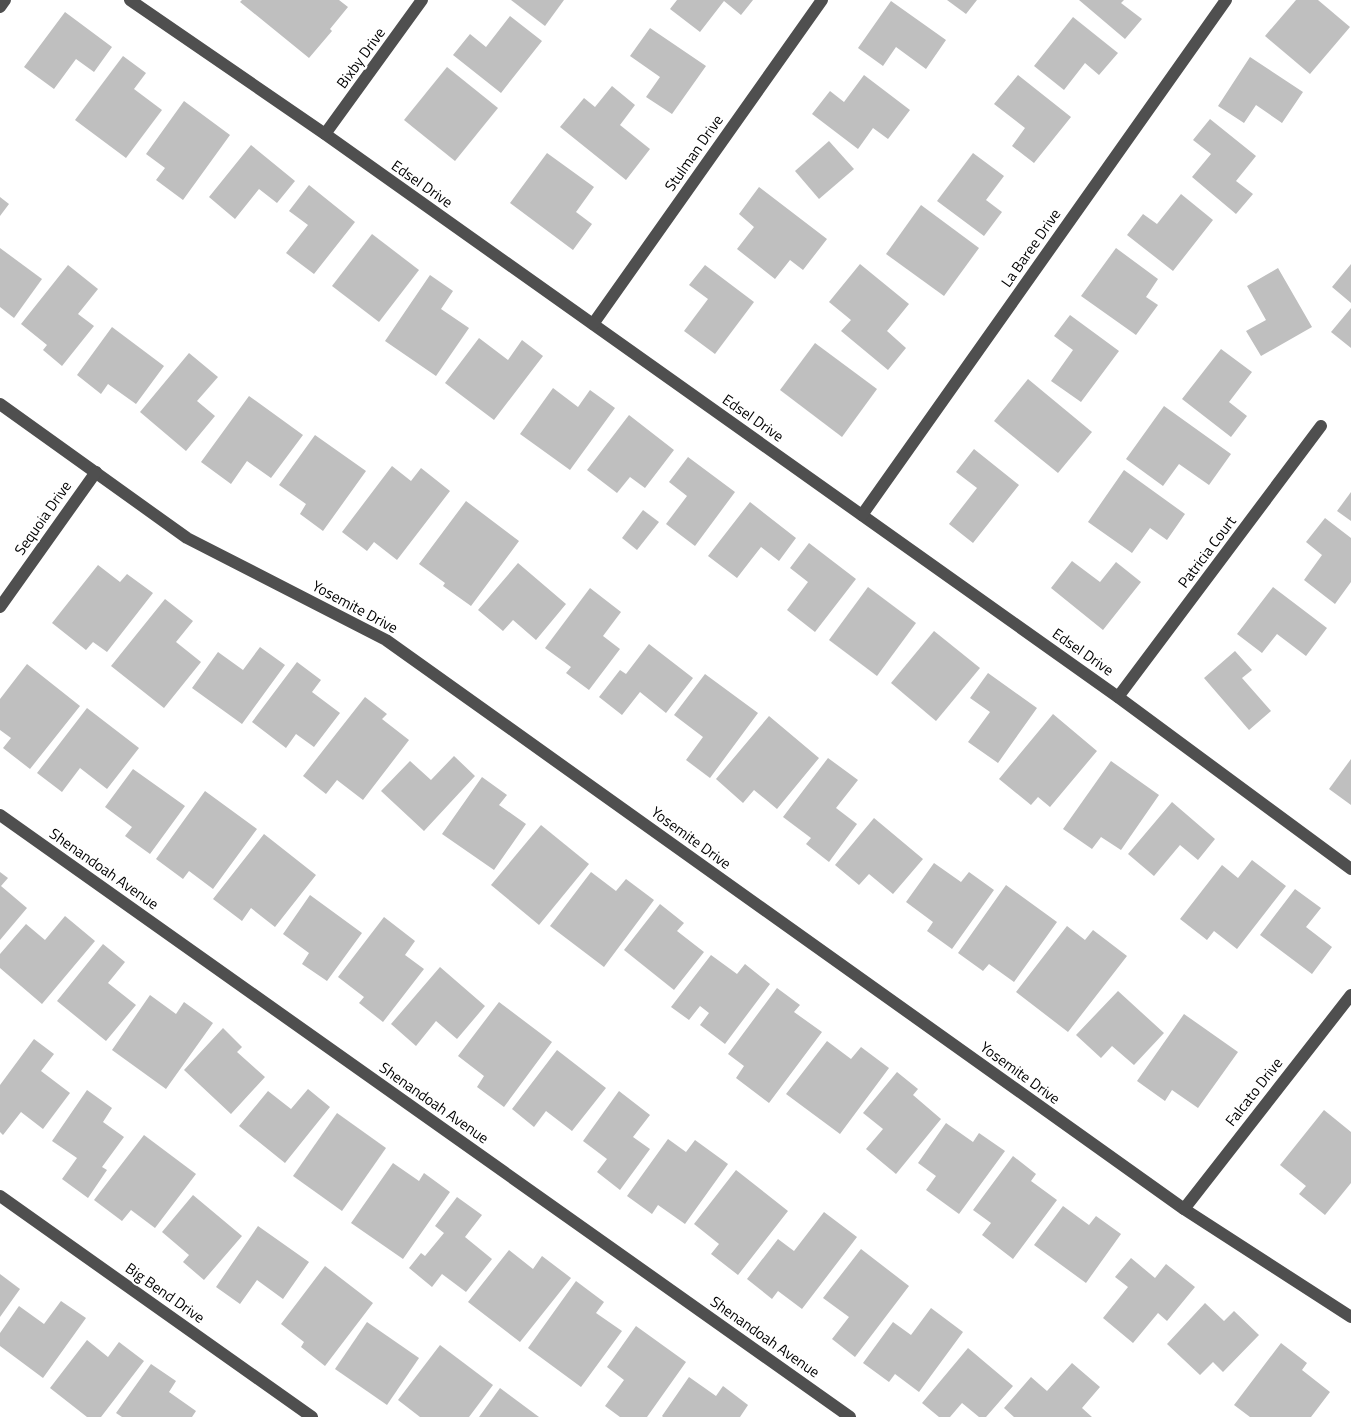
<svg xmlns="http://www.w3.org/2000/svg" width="1351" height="1417" font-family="'Titillium Web',sans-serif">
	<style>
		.building { fill: #bfbfbf }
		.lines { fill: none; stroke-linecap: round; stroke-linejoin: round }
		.minor { stroke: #4f4f4f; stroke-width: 12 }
		.labels { text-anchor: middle; stroke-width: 4.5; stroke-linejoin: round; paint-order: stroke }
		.street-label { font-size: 15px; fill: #000; stroke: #fff }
	</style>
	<rect width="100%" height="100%" fill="#fff"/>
	<g class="building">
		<polygon points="242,0 339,0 348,7 330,29 332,31 309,58 240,2"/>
		<polygon points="511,0 564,0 545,26"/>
		<polygon points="677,0 753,0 741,15 724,1 700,32 670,9"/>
		<polygon points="947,0 977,0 966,14"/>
		<polygon points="1079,0 1124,0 1121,3 1142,19 1125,39"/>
		<polygon points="1296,0 1318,0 1350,27 1310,74 1265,36"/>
		<polygon points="891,1 946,40 926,69 896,47 883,66 858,48"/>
		<polygon points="65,12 112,47 94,72 76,59 54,89 24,67"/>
		<polygon points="510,16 542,41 501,93 453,55 470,34 486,47"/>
		<polygon points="1073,17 1118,53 1099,75 1085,63 1064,90 1034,66"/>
		<polygon points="650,28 706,66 672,114 646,97 660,77 630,56"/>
		<polygon points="123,56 146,73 134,89 162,110 126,158 75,120"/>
		<polygon points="1250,57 1303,92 1282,123 1256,105 1244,123 1218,106"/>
		<polygon points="447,67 498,108 455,161 404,120"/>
		<polygon points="864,75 910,110 888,139 873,128 858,149 812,114 830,91 844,102"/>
		<polygon points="1018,75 1071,117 1034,163 1012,146 1025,128 994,104"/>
		<polygon points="612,86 635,105 620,125 650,149 626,180 560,127 584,98 595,107"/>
		<polygon points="184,101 230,135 183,200 156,180 165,168 146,154"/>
		<polygon points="1210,119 1256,156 1236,181 1253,194 1236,214 1192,177 1211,154 1193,140"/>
		<polygon points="829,141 854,169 819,199 795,171"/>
		<polygon points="251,145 295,181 277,203 259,189 235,219 209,197"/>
		<polygon points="547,153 594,187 576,212 592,224 573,250 510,203"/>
		<polygon points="973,153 1004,176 986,200 1002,212 984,236 937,201"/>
		<polygon points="309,185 355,222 314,274 286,253 308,225 289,211"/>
		<polygon points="759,187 827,239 803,270 790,260 775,279 737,249 754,227 739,214"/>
		<polygon points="1181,194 1213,220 1173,271 1127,235 1143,214 1157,224"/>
		<polygon points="0,197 9,204 0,216"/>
		<polygon points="921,205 979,248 944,296 886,254"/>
		<polygon points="372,234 419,270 379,322 332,286"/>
		<polygon points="0,248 42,279 14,318 0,307"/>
		<polygon points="1116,248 1158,279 1146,297 1158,305 1136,335 1081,296"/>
		<polygon points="860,264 909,304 887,331 906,348 888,370 841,331 851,320 829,302"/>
		<polygon points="1351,264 1351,303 1332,287"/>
		<polygon points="68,265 98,289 78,314 94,326 62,366 43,350 47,345 21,324"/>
		<polygon points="705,265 754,302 715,354 684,331 708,299 689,285"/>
		<polygon points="1278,268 1312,327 1261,356 1246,331 1266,320 1247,286"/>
		<polygon points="430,275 453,291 441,309 469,328 436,376 385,341"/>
		<polygon points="1351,308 1351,348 1331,332"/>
		<polygon points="1070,315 1119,351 1081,402 1051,381 1073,350 1054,336"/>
		<polygon points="112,327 164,366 136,404 108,384 101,394 77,375"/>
		<polygon points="479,338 508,360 522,340 543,356 494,420 445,383"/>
		<polygon points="815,343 877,389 842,437 780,390"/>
		<polygon points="1221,349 1252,372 1229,402 1247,416 1231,437 1182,399"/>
		<polygon points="189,353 218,377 197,401 215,416 186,451 140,412"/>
		<polygon points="1028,379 1092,432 1058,473 994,421"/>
		<polygon points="553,388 578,407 590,390 615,408 570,470 520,434"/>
		<polygon points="249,396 303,435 271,478 247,461 231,484 201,462"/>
		<polygon points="1164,406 1231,454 1209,485 1179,464 1163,486 1126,459"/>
		<polygon points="629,415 674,450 645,488 630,477 617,493 587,470"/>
		<polygon points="315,435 366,471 323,531 300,514 306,504 279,485"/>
		<polygon points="974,449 1019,485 973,543 949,524 977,488 956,472"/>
		<polygon points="688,457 735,492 695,546 666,524 687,496 669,482"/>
		<polygon points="392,466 411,481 421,468 450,491 397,560 374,542 367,551 342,532"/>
		<polygon points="1124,470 1185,514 1167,540 1150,528 1132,553 1088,522"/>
		<polygon points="1351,492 1351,521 1337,511"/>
		<polygon points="466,501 519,541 471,606 443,586 445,583 419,564"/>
		<polygon points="750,502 796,538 779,561 761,547 737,578 708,556"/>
		<polygon points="643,510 659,522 637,550 622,538"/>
		<polygon points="1325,518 1351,538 1351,582 1335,604 1304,580 1322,555 1306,542"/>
		<polygon points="809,543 856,579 815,632 787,610 808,582 790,568"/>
		<polygon points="1072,561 1100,582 1116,562 1141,582 1103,630 1051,588"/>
		<polygon points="518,563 566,604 536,640 513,620 503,631 478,610"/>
		<polygon points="98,565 120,582 127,574 153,593 107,652 93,642 86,650 52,623"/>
		<polygon points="868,587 916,623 877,676 829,640"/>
		<polygon points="1273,587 1327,628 1306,656 1277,634 1262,653 1237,634"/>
		<polygon points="590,588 621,612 603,636 620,649 589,690 566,673 571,667 545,648"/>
		<polygon points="165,599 193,621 176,642 201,662 164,708 111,666"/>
		<polygon points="934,631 980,668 936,721 891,683"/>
		<polygon points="649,644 693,678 666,713 640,692 622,715 599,697 620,670 626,674"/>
		<polygon points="260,647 285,665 242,724 192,688 218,652 243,670"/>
		<polygon points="1235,651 1252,670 1242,678 1271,711 1249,730 1204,678"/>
		<polygon points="297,662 321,680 312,692 340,713 314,747 296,734 286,748 252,722"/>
		<polygon points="27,664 80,706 30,769 3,748 11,738 0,730 0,699"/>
		<polygon points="988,673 1037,708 998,763 968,742 990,712 970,698"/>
		<polygon points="705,674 758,713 710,778 686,760 703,737 674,715"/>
		<polygon points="365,697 387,714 382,719 409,740 363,800 337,780 326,794 303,776"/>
		<polygon points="87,708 139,748 107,789 80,768 62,792 37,773"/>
		<polygon points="1053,714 1097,751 1050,807 1038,797 1031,805 999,779"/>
		<polygon points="769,716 819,758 777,809 754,790 743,803 716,779"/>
		<polygon points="454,756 475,776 424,831 381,791 410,761 431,780"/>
		<polygon points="828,758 858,780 836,808 857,824 829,862 806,844 811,838 783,817"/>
		<polygon points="1351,759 1351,805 1329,789"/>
		<polygon points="1111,761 1159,795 1121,850 1101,837 1092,849 1063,829"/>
		<polygon points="133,769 185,806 150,854 125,836 132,827 105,807"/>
		<polygon points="482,777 507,795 499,805 526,824 494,870 442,834"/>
		<polygon points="205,791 257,829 213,889 189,871 183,879 156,859"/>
		<polygon points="1172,802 1215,839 1198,860 1180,845 1154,876 1128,854"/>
		<polygon points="874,818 923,859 893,894 869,874 859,885 835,865"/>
		<polygon points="541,825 589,864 539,925 491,885"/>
		<polygon points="264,834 316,875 275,927 251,908 242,921 213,899"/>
		<polygon points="1252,860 1286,886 1237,949 1214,931 1207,940 1180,919 1222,865 1238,878"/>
		<polygon points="934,863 961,882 969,872 994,890 952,949 927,931 933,922 906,902"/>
		<polygon points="0,872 8,878 1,886 27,908 0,940"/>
		<polygon points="591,872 616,891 626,879 654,900 604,967 550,926"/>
		<polygon points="1006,885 1057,922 1014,982 989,964 983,971 958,953"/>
		<polygon points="1295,889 1321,908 1306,927 1332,947 1312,974 1260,935"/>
		<polygon points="310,895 362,933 327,981 302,964 309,953 283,934"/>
		<polygon points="660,904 684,923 677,931 704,952 674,990 624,950"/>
		<polygon points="65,916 95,941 42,1004 0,968 0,954 26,924 45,940"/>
		<polygon points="384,917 415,941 405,955 424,969 383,1022 359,1003 364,997 338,977"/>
		<polygon points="1067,926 1085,940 1093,930 1127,956 1068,1032 1016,992"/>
		<polygon points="103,944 125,962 108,983 136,1005 106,1041 57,1001"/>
		<polygon points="711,955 737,974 745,964 770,984 725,1044 700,1025 709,1013 700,1006 689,1020 671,1007"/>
		<polygon points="440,967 485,1006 457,1039 436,1021 416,1046 391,1024"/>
		<polygon points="777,988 800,1005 794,1012 822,1032 769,1103 736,1078 744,1066 728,1054"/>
		<polygon points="1118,991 1164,1033 1134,1065 1112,1046 1101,1058 1076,1035"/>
		<polygon points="150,995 176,1014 184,1002 213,1023 166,1089 112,1050"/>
		<polygon points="499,1002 552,1042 504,1107 477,1087 484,1076 458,1056"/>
		<polygon points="1184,1014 1238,1052 1198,1108 1172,1090 1165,1101 1137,1081"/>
		<polygon points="223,1028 242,1047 237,1052 265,1077 231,1114 184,1070"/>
		<polygon points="34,1039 54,1054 41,1071 70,1093 43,1129 21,1112 3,1135 0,1132 0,1085"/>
		<polygon points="827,1041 851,1059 861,1047 889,1068 840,1134 786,1094"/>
		<polygon points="557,1050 606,1088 572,1131 546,1111 534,1127 512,1109"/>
		<polygon points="897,1072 918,1089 913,1095 941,1119 896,1174 866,1149 883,1129 863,1113"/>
		<polygon points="308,1089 330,1107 285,1163 239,1126 268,1091 291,1109"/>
		<polygon points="87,1090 112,1108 103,1122 124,1137 102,1167 107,1170 88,1198 62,1179 77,1158 52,1141"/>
		<polygon points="619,1091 650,1115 633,1137 650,1149 620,1190 597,1172 607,1159 583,1141"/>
		<polygon points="1324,1110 1351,1132 1351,1183 1325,1215 1299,1194 1306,1186 1280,1165"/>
		<polygon points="337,1113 386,1148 342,1211 293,1176"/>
		<polygon points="946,1123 973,1142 979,1133 1005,1151 959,1214 926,1190 936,1176 918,1163"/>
		<polygon points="144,1135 196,1174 155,1228 131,1210 122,1221 94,1200"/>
		<polygon points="668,1139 686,1152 695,1140 728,1164 685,1224 658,1205 652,1214 627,1196"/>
		<polygon points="1013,1156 1036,1174 1031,1181 1057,1200 1013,1259 982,1235 991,1223 973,1210"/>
		<polygon points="393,1163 419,1181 424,1173 450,1192 403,1259 351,1223"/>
		<polygon points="736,1170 788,1211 738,1275 711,1254 719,1244 694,1224"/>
		<polygon points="193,1195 242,1236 204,1280 183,1262 189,1255 162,1232"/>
		<polygon points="457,1197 482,1215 465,1237 492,1259 466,1292 442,1274 432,1287 409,1268 421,1253 425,1256 444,1233 435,1226"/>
		<polygon points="1063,1206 1089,1225 1096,1216 1121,1234 1086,1283 1034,1245"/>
		<polygon points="824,1212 857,1237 802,1309 778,1291 772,1299 747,1279 778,1239 794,1251"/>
		<polygon points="258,1226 309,1262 283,1299 257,1280 240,1304 216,1287"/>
		<polygon points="861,1249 909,1286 855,1357 832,1339 849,1317 823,1298"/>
		<polygon points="509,1250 533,1269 542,1256 571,1278 520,1342 468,1302"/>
		<polygon points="1131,1258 1155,1278 1166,1264 1195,1287 1167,1321 1158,1313 1133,1343 1103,1318 1128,1287 1115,1277"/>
		<polygon points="325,1266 373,1303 325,1366 301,1347 304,1342 281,1324"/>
		<polygon points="0,1274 20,1289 0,1317"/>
		<polygon points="576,1281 604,1302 596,1313 622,1331 581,1387 528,1348"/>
		<polygon points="61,1301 86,1318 43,1378 0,1346 0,1333 19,1306 44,1324"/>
		<polygon points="1205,1303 1224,1321 1234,1311 1259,1335 1223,1372 1213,1362 1200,1375 1167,1344"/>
		<polygon points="931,1308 963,1332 919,1392 895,1374 889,1382 863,1363 893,1322 911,1335"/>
		<polygon points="367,1322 419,1358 387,1405 335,1369"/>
		<polygon points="636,1326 686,1362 647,1417 620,1417 605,1406 624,1380 607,1367"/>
		<polygon points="87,1340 108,1357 119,1342 144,1361 101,1417 87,1417 50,1388"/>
		<polygon points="1281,1343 1307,1363 1302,1370 1330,1392 1311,1417 1250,1417 1234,1405"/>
		<polygon points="440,1345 493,1385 469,1417 420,1417 398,1400"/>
		<polygon points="968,1348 1013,1386 986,1417 979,1417 962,1403 950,1417 939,1417 922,1403"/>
		<polygon points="1072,1363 1100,1387 1082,1408 1092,1417 1014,1417 1004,1408 1031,1377 1047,1391"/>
		<polygon points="151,1364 176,1381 169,1392 196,1411 192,1417 122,1417 116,1413"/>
		<polygon points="689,1377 716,1396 723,1386 748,1405 740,1417 663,1417 662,1416"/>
		<polygon points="500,1388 539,1417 479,1417"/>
	</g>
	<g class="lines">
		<g class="minor">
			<polyline points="130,0 325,134 1118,697 1351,869"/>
			<polyline points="0,7 5,0"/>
			<polyline points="325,134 422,0"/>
			<polyline points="593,324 822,0"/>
			<polyline points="0,404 187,538 386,640 1184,1209 1351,1317"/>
			<polyline points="862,515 1226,0"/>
			<polyline points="0,607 96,472"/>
			<polyline points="1118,697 1321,426"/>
			<polyline points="0,815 850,1417"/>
			<polyline points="0,1196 312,1417"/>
			<polyline points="1184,1209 1351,995"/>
		</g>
	</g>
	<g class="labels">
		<g class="street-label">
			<text transform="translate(361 58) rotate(-54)" y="5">Bixby Drive</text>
			<text transform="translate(694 153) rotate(-55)" y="5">Stulman Drive</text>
			<text transform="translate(422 184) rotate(35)" y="5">Edsel Drive</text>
			<text transform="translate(1031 248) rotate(-55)" y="5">La Baree Drive</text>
			<text transform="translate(753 418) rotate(35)" y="5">Edsel Drive</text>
			<text transform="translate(43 518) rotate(-55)" y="5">Sequoia Drive</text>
			<text transform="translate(1207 552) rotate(-53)" y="5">Patricia Court</text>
			<text transform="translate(355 607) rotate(28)" y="5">Yosemite Drive</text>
			<text transform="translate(1083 652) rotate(35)" y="5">Edsel Drive</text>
			<text transform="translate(691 838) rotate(36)" y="5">Yosemite Drive</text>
			<text transform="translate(104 869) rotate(35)" y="5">Shenandoah Avenue</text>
			<text transform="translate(1020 1073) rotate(36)" y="5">Yosemite Drive</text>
			<text transform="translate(1254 1092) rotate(-52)" y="5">Falcato Drive</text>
			<text transform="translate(434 1103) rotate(35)" y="5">Shenandoah Avenue</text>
			<text transform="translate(165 1293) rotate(35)" y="5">Big Bend Drive</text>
			<text transform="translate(765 1337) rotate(35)" y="5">Shenandoah Avenue</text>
		</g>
	</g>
</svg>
